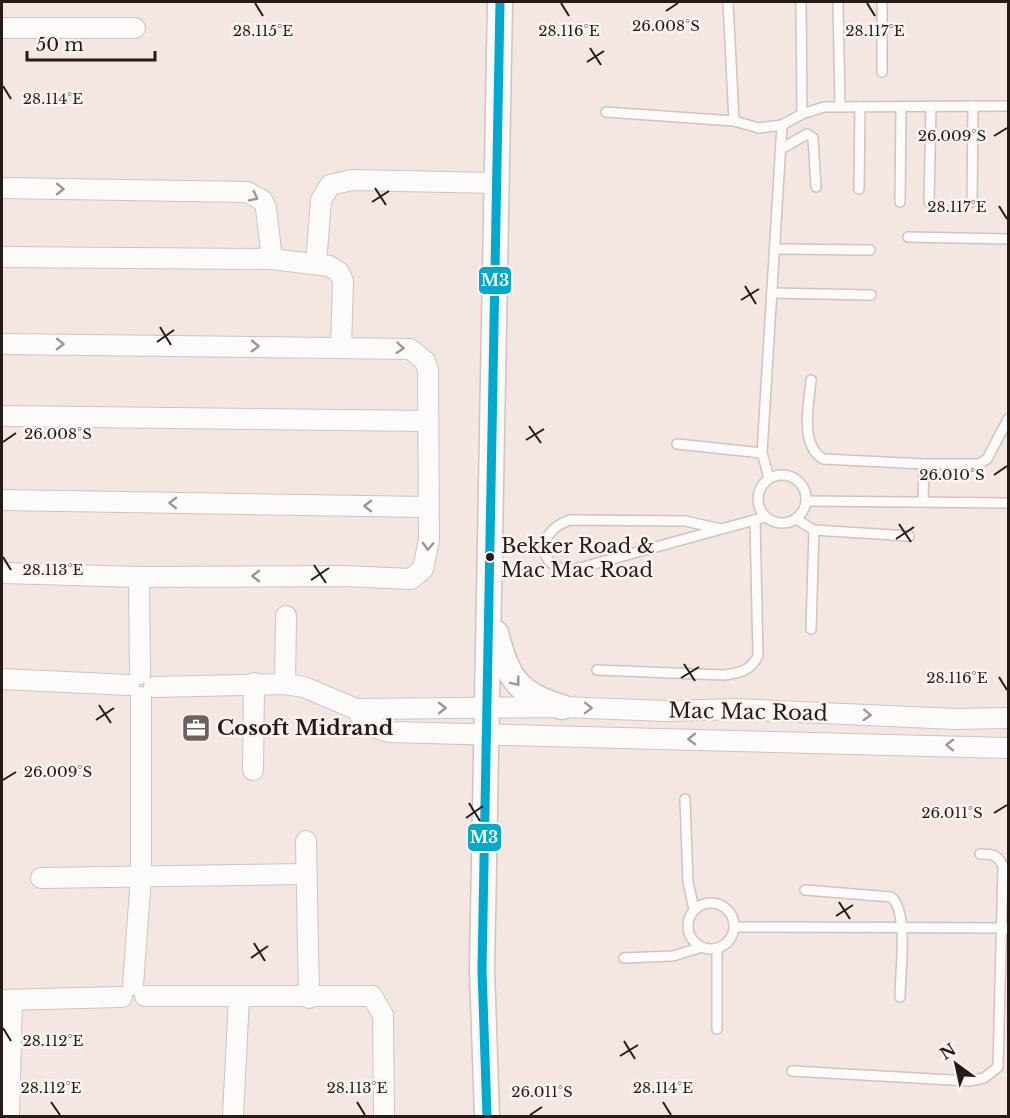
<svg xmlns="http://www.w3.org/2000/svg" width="1010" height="1118" font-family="'Libre Baskerville',serif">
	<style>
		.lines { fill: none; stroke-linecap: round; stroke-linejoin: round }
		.service-casing { stroke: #d0c3bf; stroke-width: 12 }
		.minor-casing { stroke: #d0c3bf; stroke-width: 22 }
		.tertiary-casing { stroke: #d0c3bf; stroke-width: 27 }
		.service { stroke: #fdfbfa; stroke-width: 9 }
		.minor { stroke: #fdfbfa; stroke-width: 20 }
		.tertiary { stroke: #fdfbfa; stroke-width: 24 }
		.bus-1-casing { stroke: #fbf4f2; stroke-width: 14 }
		.bus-1 { stroke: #00a9ce; stroke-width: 9 }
		.oneway { stroke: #9d9694 }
		.ticks { fill: none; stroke: #271b17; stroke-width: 2 }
		.bus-dot { fill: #271b17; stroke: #fbf4f2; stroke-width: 2 }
		.labels { text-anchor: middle; stroke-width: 5; stroke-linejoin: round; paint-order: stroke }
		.bus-label { font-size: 20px; fill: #271b17; stroke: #fbf4f2; text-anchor: start }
		.street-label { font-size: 21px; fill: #271b17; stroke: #fbf4f2 }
		.poi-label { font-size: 21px; font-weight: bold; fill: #271b17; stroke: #fbf4f2; text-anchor: start }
		.ticks-label { font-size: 15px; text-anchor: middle; fill: #271b17; stroke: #fbf4f2; stroke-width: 5; stroke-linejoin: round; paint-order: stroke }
		.line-badge { stroke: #fbf4f2; stroke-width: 2 }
		.badge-label { font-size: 16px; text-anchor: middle; font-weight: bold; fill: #fff }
	</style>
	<rect width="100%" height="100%" fill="#f4e6e1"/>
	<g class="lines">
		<g class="service-casing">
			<g id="service">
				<polyline points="728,2 734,121"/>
				<polyline points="801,2 802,114"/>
				<polyline points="838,2 840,107"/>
				<polyline points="882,72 882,2"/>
				<polyline points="606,112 734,121 759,128 782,125 802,114 824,107 1008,106"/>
				<polyline points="781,149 807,134 813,138 816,187"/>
				<polyline points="859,189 860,107"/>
				<polyline points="900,202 901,107"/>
				<polyline points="929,202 931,106"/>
				<polyline points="972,202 973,106"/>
				<polyline points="908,237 1008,239"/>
				<polyline points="775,249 870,250"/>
				<polyline points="772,293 871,295"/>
				<path d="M811,380C809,404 799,444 823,459L924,464L923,501"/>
				<polyline points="677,444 762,453"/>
				<polyline points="924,464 979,464 987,459 1008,419"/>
				<circle cx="782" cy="499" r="24"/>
				<polyline points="769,478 762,453 782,125"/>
				<polyline points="807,501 1008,503"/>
				<polyline points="796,519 814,530 909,536"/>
				<path d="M721,529L685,521L570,520C536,531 535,568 572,570L765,517"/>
				<polyline points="811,629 814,530"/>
				<path d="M597,670L724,675C740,673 750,671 758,656L755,520"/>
				<polyline points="685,799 688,882 694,909"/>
				<path d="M805,890L891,897C909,911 900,974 900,997"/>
				<circle cx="711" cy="926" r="23"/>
				<polyline points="734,927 1008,928"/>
				<polyline points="717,948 717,1029"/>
				<polyline points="624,958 673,956 702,947"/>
				<path d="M792,1071L969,1081L984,1078L998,1067L1003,866C997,854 992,854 980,854"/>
			</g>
		</g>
		<g class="minor-casing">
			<g id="minor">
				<polyline points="2,28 135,28"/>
				<polyline points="2,188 247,192 262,200 266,208 272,259"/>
				<polyline points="2,257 272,259 329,266 339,272 343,281 341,347"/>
				<polyline points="316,264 321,200 330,185 352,180 496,183"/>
				<polyline points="2,344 410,349 425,361 428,370 429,540 423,569 411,579 344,576 139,577 2,573"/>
				<polyline points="2,416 428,421"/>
				<polyline points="2,500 427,507"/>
				<polyline points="139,577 140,674"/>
				<polyline points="2,679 129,685"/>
				<polyline points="285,684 286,616"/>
				<polyline points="154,687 285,684 304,687 356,709 562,707 666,711 737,709 955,719 1008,718"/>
				<polyline points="356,709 367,725 389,732 1008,748"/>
				<polyline points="253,770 254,683"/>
				<polyline points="306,841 309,998"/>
				<polyline points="41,878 307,874"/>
				<polyline points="133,985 141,877 141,697"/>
				<polyline points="145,996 372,996 383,1015 384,1116"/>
				<polyline points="2,1000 122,997"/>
				<polyline points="9,1116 12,1000"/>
				<polyline points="233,1116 239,997"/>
			</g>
		</g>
		<g class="tertiary-casing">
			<g id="tertiary">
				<path d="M496,633C508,677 516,694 562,707"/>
				<polyline points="487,1116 482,970 500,2"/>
			</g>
		</g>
		<use href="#service" class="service"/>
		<use href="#minor" class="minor"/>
		<use href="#tertiary" class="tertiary"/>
		<g class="bus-1-casing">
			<polyline id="bus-1" points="487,1116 482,970 500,2"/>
		</g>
		<use href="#bus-1" class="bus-1"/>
	</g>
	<defs><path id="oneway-chevron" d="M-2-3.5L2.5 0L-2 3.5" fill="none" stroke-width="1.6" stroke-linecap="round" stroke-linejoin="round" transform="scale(1.5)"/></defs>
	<g class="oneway">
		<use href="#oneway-chevron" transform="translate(60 189) rotate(1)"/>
		<use href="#oneway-chevron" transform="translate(254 197) rotate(27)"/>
		<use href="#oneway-chevron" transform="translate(60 344) rotate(1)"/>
		<use href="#oneway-chevron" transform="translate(255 346) rotate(1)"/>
		<use href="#oneway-chevron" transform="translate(400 348) rotate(5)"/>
		<use href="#oneway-chevron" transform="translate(173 503) rotate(-179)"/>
		<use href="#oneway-chevron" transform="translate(368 506) rotate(-179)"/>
		<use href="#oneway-chevron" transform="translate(428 546) rotate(93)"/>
		<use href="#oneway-chevron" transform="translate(256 576) rotate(180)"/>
		<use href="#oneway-chevron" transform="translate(516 682) rotate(52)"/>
		<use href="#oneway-chevron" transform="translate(442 708) rotate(-1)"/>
		<use href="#oneway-chevron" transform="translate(588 708) rotate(2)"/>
		<use href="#oneway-chevron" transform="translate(867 715) rotate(3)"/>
		<use href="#oneway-chevron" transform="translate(692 739) rotate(179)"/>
		<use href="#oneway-chevron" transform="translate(950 745) rotate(-179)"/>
	</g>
	<path class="ticks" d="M255,3L263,16M561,3L569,16M867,3L875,16M666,11L678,3M590,48L601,65M587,62L604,51M3,86L11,99M994,136L1007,128M375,188L386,205M372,202L389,191M999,206L1007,219M745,286L756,304M741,300L759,289M160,327L171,345M157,342L174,330M529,426L541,443M526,440L544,429M3,442L16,433M994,475L1007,466M899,524L911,542M896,539L914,527M3,557L11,570M314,565L326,583M311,580L329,568M684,664L695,681M999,677L1007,690M681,678L699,667M99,705L111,723M96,720L114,708M3,780L16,772M469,803L480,821M994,813L1007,805M466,818L483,806M839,902L850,919M836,916L853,905M254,943L265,961M251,958L268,946M3,1028L11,1041M624,1041L635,1059M620,1056L638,1045M51,1102L60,1115M357,1102L365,1115M663,1102L671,1115M530,1115L542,1107"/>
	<defs>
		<g id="office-square" transform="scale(1.5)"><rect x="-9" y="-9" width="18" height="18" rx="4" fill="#6f625e" stroke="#fbf4f2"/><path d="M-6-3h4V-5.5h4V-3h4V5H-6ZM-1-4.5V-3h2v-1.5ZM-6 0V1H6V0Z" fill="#fff"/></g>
	</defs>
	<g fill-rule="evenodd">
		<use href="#office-square" x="196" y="728"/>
	</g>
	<circle class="bus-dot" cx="490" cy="557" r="5"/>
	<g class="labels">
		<g class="bus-label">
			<text x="501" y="553">Bekker Road &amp;<tspan x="501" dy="24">Mac Mac Road</tspan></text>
		</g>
		<g class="street-label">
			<text transform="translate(748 712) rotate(1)" y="7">Mac Mac Road</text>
		</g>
		<g class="poi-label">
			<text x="217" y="735">Cosoft Midrand</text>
		</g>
	</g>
	<g class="ticks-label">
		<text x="666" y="31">26.008°S</text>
		<text x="263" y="36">28.115°E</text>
		<text x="569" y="36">28.116°E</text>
		<text x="875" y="36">28.117°E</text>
		<text x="53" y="104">28.114°E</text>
		<text x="952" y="141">26.009°S</text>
		<text x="957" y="212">28.117°E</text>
		<text x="58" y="439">26.008°S</text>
		<text x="952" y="480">26.010°S</text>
		<text x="53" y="575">28.113°E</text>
		<text x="957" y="683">28.116°E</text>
		<text x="58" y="777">26.009°S</text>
		<text x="952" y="818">26.011°S</text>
		<text x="53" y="1046">28.112°E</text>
		<text x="51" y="1093">28.112°E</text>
		<text x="357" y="1093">28.113°E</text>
		<text x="663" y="1093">28.114°E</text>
		<text x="542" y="1097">26.011°S</text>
	</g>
	<g class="line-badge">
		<rect x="478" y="266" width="34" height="29" rx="6" fill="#00a9ce"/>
		<rect x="467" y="823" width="35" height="29" rx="6" fill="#00a9ce"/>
	</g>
	<g class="badge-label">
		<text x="495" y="286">M3</text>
		<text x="484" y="843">M3</text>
	</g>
	<rect width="1010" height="1118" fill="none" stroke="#271b17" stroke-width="6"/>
	<g transform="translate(956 1064) rotate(327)" stroke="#fbf4f2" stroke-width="4.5" paint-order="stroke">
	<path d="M0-4.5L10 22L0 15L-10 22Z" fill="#271b17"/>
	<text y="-9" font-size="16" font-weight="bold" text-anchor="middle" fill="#271b17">N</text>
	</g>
	<path d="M27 51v9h128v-9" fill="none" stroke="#271b17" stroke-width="3"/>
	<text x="36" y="51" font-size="18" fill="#271b17" stroke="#fbf4f2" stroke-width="4.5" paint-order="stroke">50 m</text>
</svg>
